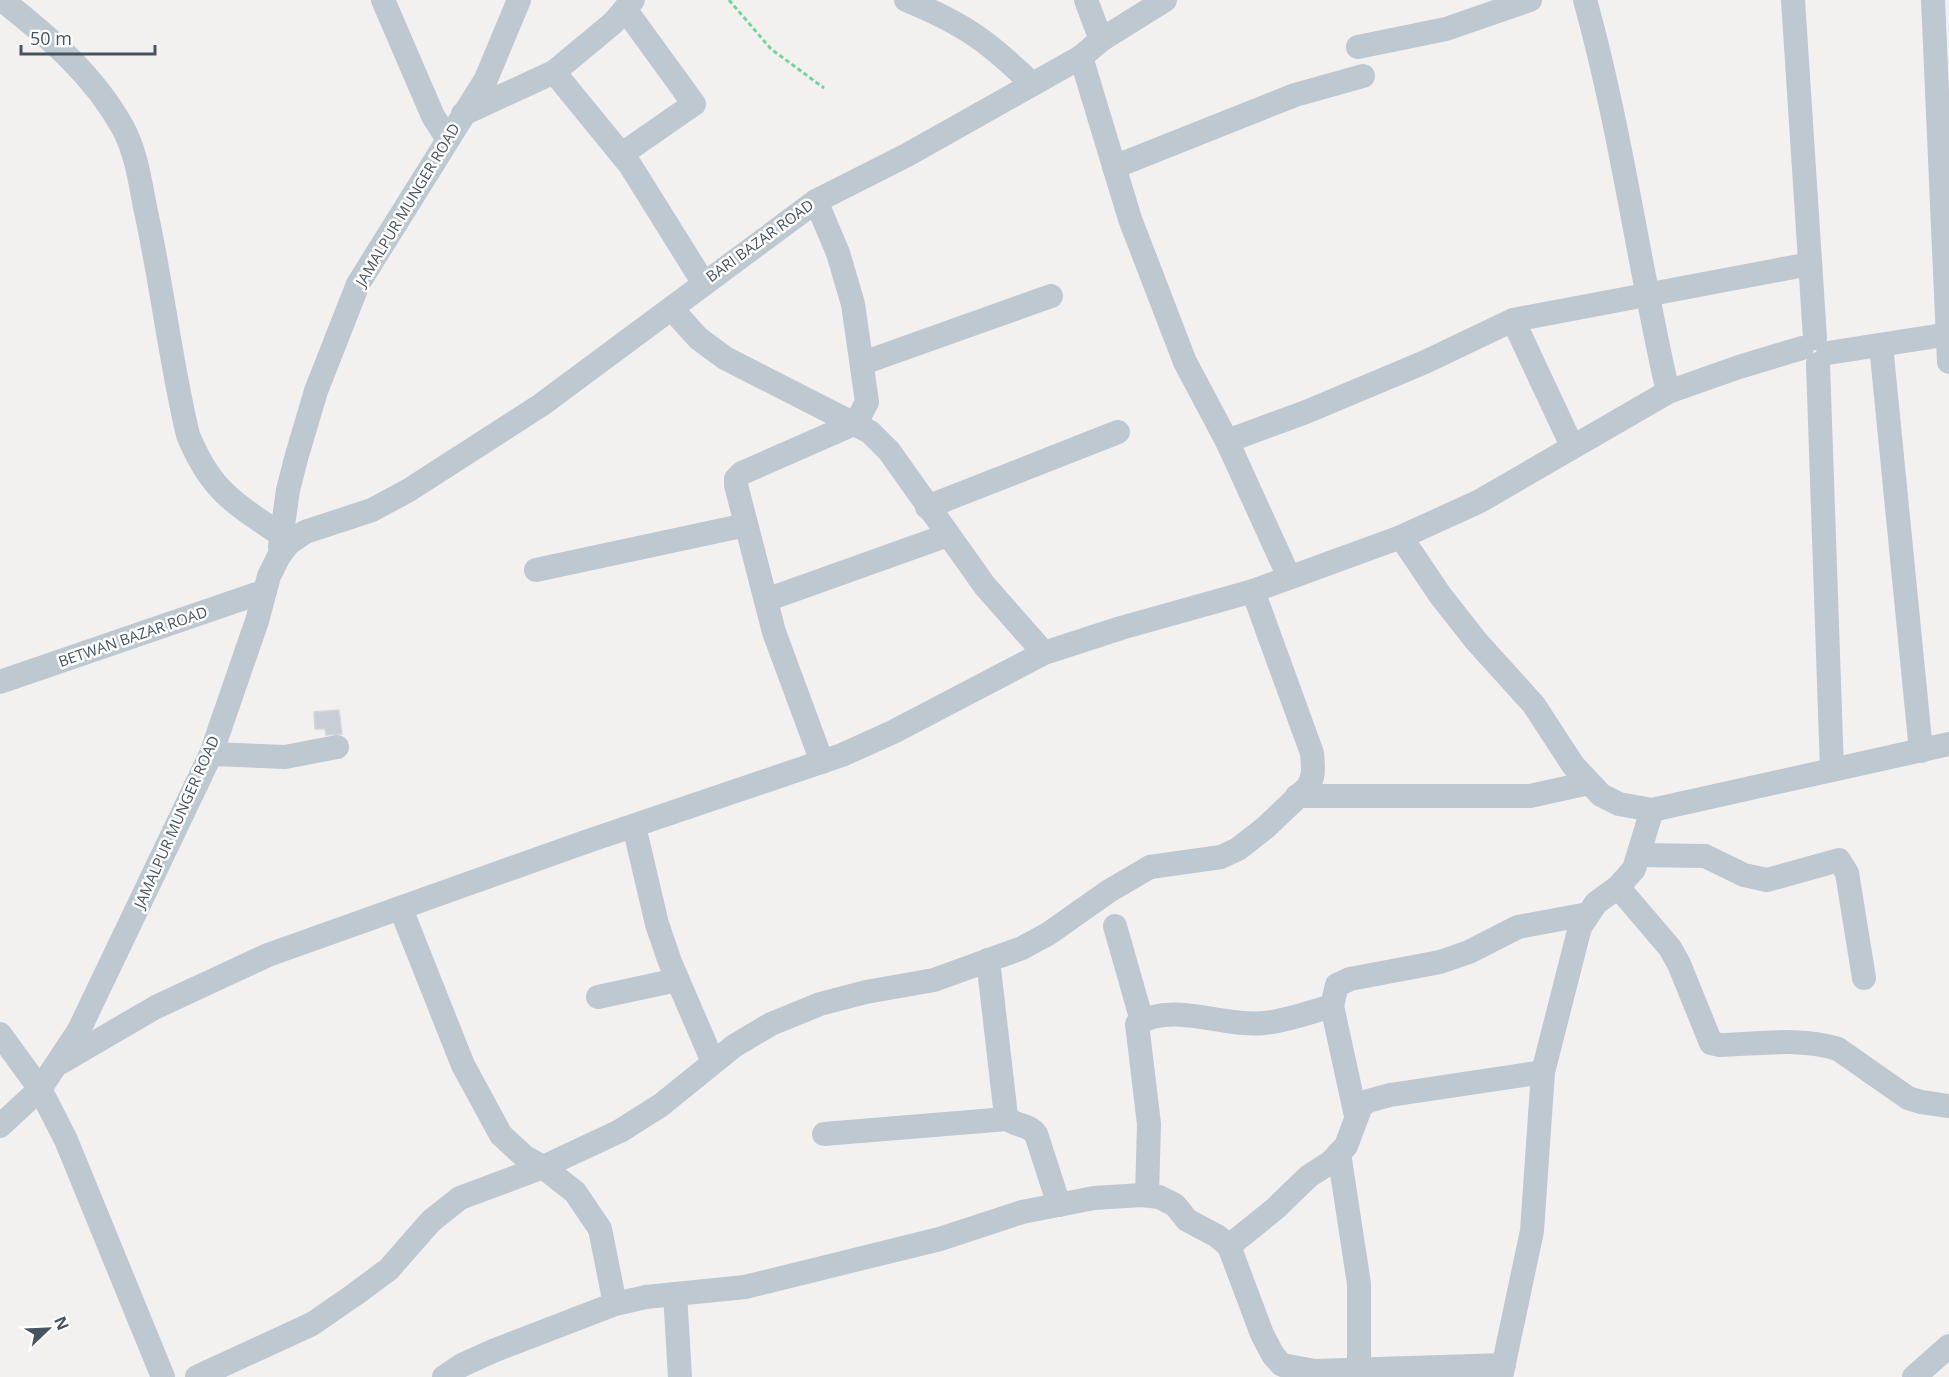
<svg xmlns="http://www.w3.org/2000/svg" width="1949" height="1377" font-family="'Open Sans',sans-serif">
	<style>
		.building { fill: #cacdd3; stroke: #d4d6dc; stroke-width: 1.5 }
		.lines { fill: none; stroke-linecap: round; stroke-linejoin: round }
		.path { stroke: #72d4a2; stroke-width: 3; stroke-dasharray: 4.5 3; stroke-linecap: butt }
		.minor { stroke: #bdc8d1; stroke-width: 24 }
		.labels { text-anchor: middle; stroke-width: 5; stroke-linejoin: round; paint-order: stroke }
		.street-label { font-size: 15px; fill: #475460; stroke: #fff }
	</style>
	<rect width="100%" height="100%" fill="#f3f0f0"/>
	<polygon class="building" points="339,710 342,734 326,735 325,729 315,729 314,712"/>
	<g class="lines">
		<polyline class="path" points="729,0 771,49 824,88"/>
		<g class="minor">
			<path d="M2,0C49,37 94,75 123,128C136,152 140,181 145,207C162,283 170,360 188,435C211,491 233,502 281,535"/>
			<polyline points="383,0 433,116 447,138"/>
			<path d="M906,0C964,24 988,41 1032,84"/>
			<polyline points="1086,0 1101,40"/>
			<path d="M1585,0C1621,129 1638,262 1668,392"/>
			<polyline points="1793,0 1815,338"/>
			<polyline points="1933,0 1949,362"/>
			<polyline points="1358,47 1446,29 1530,0"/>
			<polyline points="1081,57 1130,219 1185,362 1227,441 1289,577"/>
			<polyline points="554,72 630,165 703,282"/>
			<polyline points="463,114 554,72 613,23 633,0"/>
			<polyline points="622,154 694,104 625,9"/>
			<polyline points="1114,167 1295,95 1363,76"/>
			<polyline points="816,201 838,253 853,304 867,402 856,423 742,473 736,479 736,485 774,632 822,762"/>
			<polyline points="672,309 698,338 725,358 870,432 889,451 985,586 1044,653"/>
			<polyline points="1513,320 1572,446"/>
			<polyline points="1881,345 1921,751"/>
			<polyline points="1828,353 1949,334"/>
			<polyline points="863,363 1051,296"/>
			<polyline points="1227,441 1306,412 1425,362 1513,320 1810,264"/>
			<polyline points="927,507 1118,432"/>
			<polyline points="1401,537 1440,595 1477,642 1534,705 1573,765 1601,795 1619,804 1652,810 1832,770 1818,364"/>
			<polyline points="280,547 288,490 297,455 316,391 358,284 486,79 519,0"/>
			<polyline points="536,570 746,525"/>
			<polyline points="766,600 948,535"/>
			<polyline points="0,682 265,591"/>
			<polyline points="211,754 285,757 337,747"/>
			<polyline points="1832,770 1949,744"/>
			<polyline points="1297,796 1530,796 1589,783"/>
			<polyline points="634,826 657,924 670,962 713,1062"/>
			<polyline points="1640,855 1705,856 1744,875 1767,880 1839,860 1847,873 1864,978"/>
			<path d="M1618,887L1670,948L1679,964L1711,1043L1720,1045C1758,1044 1802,1037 1838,1049L1908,1098L1921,1102L1949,1106"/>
			<polyline points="401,909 463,1065 501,1135 525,1157 543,1167 575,1192 600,1229 615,1304"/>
			<polyline points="1115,926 1142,1021"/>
			<path d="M988,960L1006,1116C1013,1127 1028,1123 1036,1134L1059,1205"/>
			<polyline points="598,997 677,980"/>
			<polyline points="0,1034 40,1089 66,1140 163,1377"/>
			<polyline points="60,1063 156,1007 268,955 591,840 842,755 893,732 1044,653 1121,628 1253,591 1401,537 1480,501 1668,392 1739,367 1802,348"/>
			<polyline points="1356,1116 1332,1006 1337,985 1350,979 1440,962 1469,952 1518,927 1588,914"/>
			<polyline points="0,1126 40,1089 79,1030 211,754 257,621 269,576 279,556 289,543 305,532 372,510 409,490 541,405 816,201 907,155 1081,57 1101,40 1165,0"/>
			<polyline points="824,1134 1007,1119"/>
			<polyline points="1339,1153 1359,1284 1359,1370"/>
			<path d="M1147,1195L1149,1124L1137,1024C1172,1001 1226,1028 1264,1023C1287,1021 1310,1012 1332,1006"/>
			<polyline points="1229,1246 1276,1208 1309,1176 1331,1162 1346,1146 1361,1106 1368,1101 1390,1095 1543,1072"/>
			<polyline points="675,1294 680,1377"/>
			<path d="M197,1377L312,1324L354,1295L389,1269L431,1221L460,1198L543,1167L620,1131L661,1105L734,1046L771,1024L820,1004L866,992L934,980L1022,948L1048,934L1109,891L1150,867L1221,857L1238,849L1265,828L1307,788C1315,777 1313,766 1312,753L1253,591"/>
			<polyline points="444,1377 462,1365 493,1351 615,1304 646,1297 745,1287 940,1239 1022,1212 1094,1198 1142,1195 1159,1197 1175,1205 1187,1220 1217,1236 1229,1246 1262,1334 1273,1355 1282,1365 1315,1371 1504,1365"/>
			<polyline points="1501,1377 1532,1231 1543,1072 1580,927 1596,903 1618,887 1634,869 1652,810"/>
			<polyline points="1914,1377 1949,1346"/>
		</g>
	</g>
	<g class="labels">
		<g class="street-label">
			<text transform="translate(408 205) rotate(-59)" y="5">JAMALPUR MUNGER ROAD</text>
			<text transform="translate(760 241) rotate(-36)" y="5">BARI BAZAR ROAD</text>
			<text transform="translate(133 637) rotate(-19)" y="5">BETWAN BAZAR ROAD</text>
			<text transform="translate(177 822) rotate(-66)" y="5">JAMALPUR MUNGER ROAD</text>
		</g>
	</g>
	<g transform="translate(48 1329) rotate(67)" stroke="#ffffff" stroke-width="4.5" paint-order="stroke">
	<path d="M0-4.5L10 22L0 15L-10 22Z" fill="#475460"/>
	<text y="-9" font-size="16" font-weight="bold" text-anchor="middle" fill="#475460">N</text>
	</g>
	<path d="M21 45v9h134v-9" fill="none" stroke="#475460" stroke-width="3"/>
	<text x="30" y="45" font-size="18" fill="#475460" stroke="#ffffff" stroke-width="4.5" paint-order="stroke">50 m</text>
</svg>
